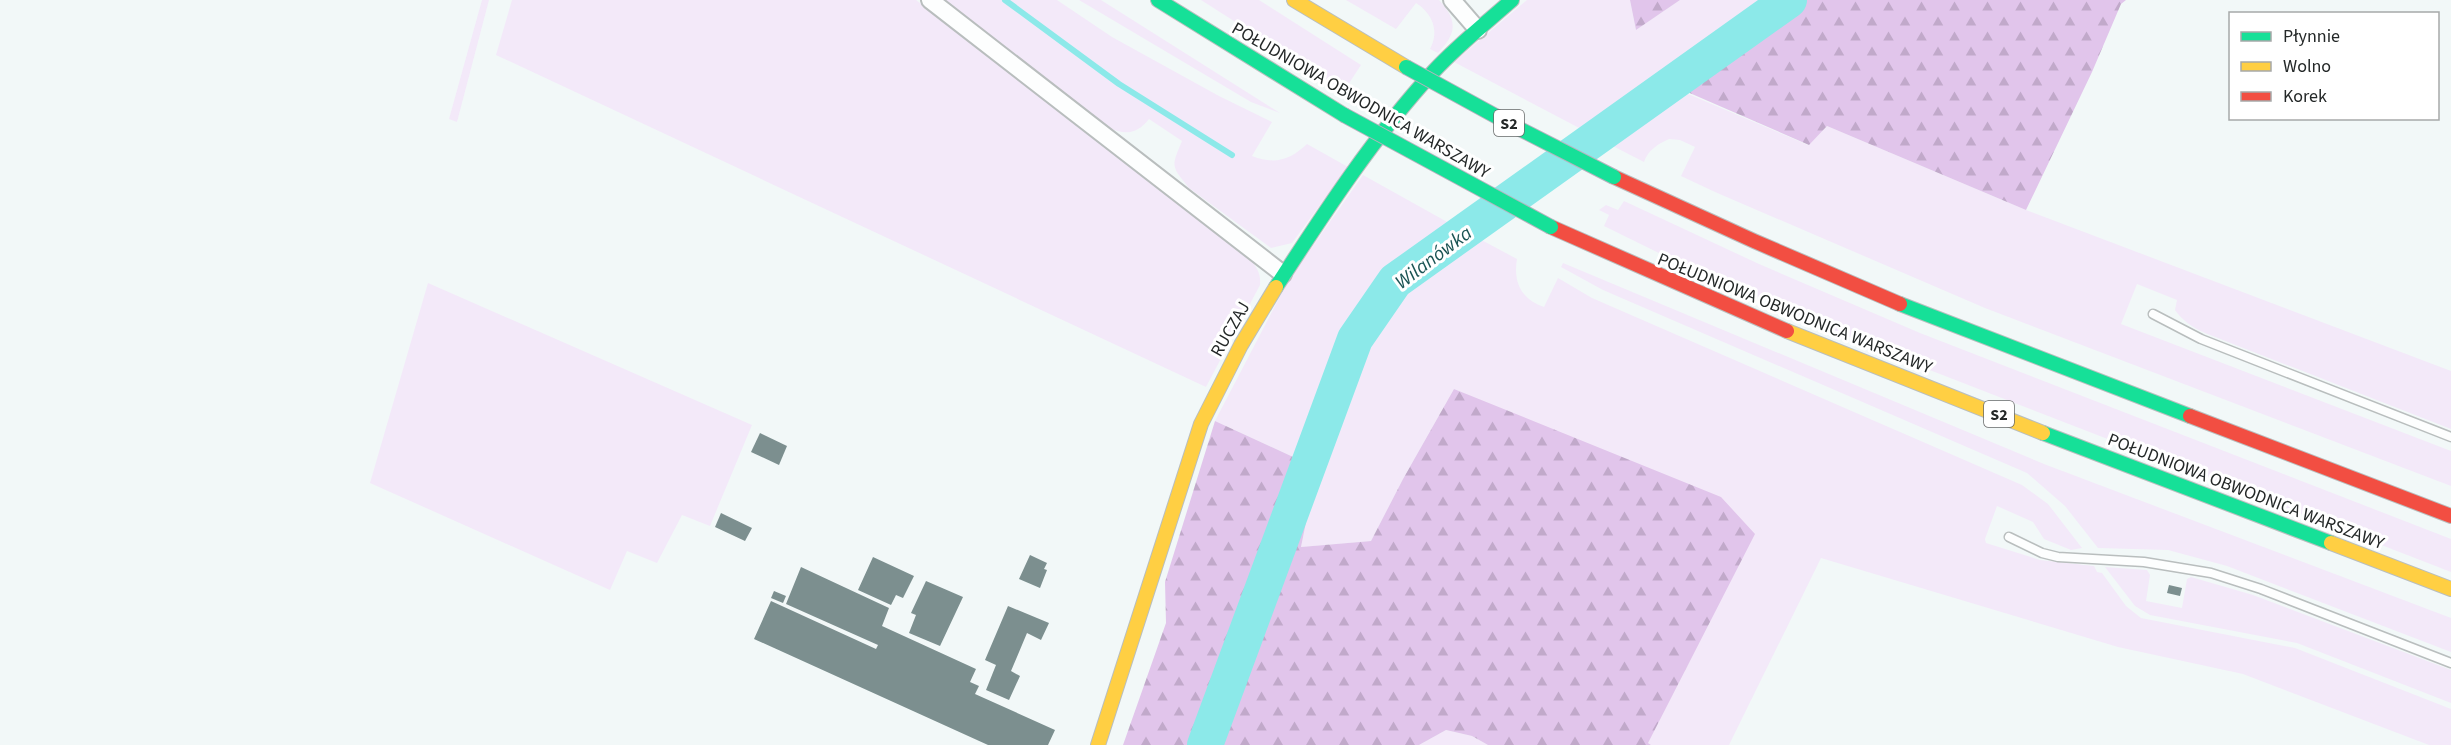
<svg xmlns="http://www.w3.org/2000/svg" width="2451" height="745" font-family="'Source Sans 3',sans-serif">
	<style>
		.green { fill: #f3e9f9 }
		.forest { fill: url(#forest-firs) }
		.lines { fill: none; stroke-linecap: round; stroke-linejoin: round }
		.stream { stroke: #8ce9e9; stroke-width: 6 }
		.river { stroke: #8ce9e9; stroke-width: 36 }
		.building { fill: #7c8f8f }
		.lane-casing { stroke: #b9bebe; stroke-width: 11 }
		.street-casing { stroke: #b9bebe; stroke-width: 20 }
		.fast-casing { stroke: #b9bebe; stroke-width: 16 }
		.slow-casing { stroke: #b9bebe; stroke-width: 16 }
		.jam-casing { stroke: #b9bebe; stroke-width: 16 }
		.lane { stroke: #fdfefe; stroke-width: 8 }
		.street { stroke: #fdfefe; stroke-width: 16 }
		.fast { stroke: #16e098; stroke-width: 14 }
		.slow { stroke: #ffcf43; stroke-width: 14 }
		.jam { stroke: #f24e42; stroke-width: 14 }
		.fast-bridge-casing { stroke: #b8b2be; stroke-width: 16; stroke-linecap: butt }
		.fast-bridge { stroke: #16e098; stroke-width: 14 }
		.labels { text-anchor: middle; stroke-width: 6; stroke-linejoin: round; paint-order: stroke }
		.shield { fill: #fff; stroke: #666868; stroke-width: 1.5 }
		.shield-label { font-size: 16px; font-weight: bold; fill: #242828 }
		.street-label { font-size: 18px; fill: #242828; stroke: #fff }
		.water-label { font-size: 20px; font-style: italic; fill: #1b5454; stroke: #fff }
	</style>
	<defs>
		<pattern id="forest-firs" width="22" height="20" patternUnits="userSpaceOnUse" patternTransform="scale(1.5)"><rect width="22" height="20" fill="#e1c5eb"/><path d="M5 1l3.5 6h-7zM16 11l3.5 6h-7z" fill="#c1a9ca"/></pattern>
	</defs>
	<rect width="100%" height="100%" fill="#f2f8f8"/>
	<g class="green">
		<polygon points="482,0 489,0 457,122 449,119"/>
		<path d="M512,0H916L1251,260C1257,268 1261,274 1260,285L1206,387L496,55Z"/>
		<path d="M944,0H1057L1112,37L1219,96L1272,122L1252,156C1275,165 1290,160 1307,144L1348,167L1292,243L1271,248L1189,188C1171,166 1171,167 1182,141L1149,119C1138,133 1126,136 1110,128Z"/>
		<polygon points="1079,0 1101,0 1280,113 1251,102"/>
		<polygon points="1201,0 1259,0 1361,65 1344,91"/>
		<path d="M1346,0H1439C1458,21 1457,33 1438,53L1430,49C1440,31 1432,13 1416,3L1396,29Z"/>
		<polygon points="1527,0 1630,0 1636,30 1680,0 1769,0 1662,81 1583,130 1454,62"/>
		<path d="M1674,88L1808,145L1827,126L2026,210L2451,371V429L2205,333C2192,327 2183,321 2175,310L2177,300L2137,284L2121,324L2451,451V486L1985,308L1715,192L1681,176L1695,147L1680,140L1669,139C1658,144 1648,150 1644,162L1603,141Z"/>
		<path d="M1363,175L1458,228C1426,249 1394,270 1370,301C1339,338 1318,415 1302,461L1215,421L1288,281Z"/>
		<polygon points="1624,201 1759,264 1920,333 2451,539 2451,572 1891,355 1667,257 1604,226 1609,215 1599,210 1606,205 1618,210"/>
		<path d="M1474,236L1517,259C1513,282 1521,299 1544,307L1558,278L1592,298L2022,485L2048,504L2082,548L2071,550L2044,539L2033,522L1997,506L1985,539L1986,543L2040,560L2094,566L2097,572L2102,573L2126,606L2141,618L2295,648L2451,709V745H2429L2243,674L2118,647L1821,558L1729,745H1651L1648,743L1517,416L1454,389L1403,479L1371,541L1301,547L1317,468L1370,331L1393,301Z"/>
		<polygon points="1563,263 2044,464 2451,618 2451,652 2227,566 2168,550 2098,548 2065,506 2027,473 1603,290 1561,267"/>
		<polygon points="428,283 752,425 710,526 682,515 657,563 627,551 610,590 370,483"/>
		<polygon points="2105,567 2147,570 2150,575 2146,601 2182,608 2187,579 2191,577 2253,595 2451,670 2451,703 2297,643 2150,615 2135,606"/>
		<polygon points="1446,730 1472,736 1488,745 1419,745"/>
	</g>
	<g class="forest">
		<polygon points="1630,0 1680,0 1636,30"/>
		<polygon points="1769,0 2126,0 2121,4 2092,72 2026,210 1827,126 1809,145 1662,81"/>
		<polygon points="1454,389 1721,497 1755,534 1648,743 1651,745 1488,745 1472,736 1446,730 1419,745 1123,745 1166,623 1165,582 1215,421 1317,468 1301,547 1371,541 1403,479"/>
	</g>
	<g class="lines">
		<polyline class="stream" points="1005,0 1119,84 1232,155"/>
		<polyline class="river" points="1205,745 1355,339 1395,281 1789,0"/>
	</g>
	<g class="building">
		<polygon points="760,433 787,446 779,465 751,452"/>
		<polygon points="721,513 752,528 745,541 715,527"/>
		<polygon points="1030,555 1047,563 1044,569 1047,570 1040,588 1019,579"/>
		<polygon points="873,557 914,576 903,598 896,595 891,605 858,590"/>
		<polygon points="801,567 889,608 882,626 976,669 970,682 979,686 975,694 1055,730 1048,745 988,745 754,639 771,601 876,649 878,645 786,604"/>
		<polygon points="926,581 963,597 940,646 909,633 916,615 911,613"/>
		<polygon points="2169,585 2182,588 2180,596 2167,593"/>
		<polygon points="774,591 786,596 783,603 771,598"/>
		<polygon points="1008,606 1049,623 1041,640 1027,633 1011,671 1020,676 1009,700 986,690 996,665 985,660"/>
	</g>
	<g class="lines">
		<g class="lane-casing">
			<g id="lane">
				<polyline points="2153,314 2201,339 2451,437"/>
				<polyline points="2009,537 2042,553 2058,557 2144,562 2211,573 2261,589 2451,663"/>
			</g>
		</g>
		<g class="street-casing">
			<g id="street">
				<polyline points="930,0 1283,274"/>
				<polyline points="1452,0 1478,30"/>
			</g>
		</g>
		<g class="fast-casing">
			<g id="fast">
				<polyline points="1158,0 1344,115"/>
				<path d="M1276,287C1324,213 1374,136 1434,71C1458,45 1486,23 1512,0"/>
				<polyline points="1900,304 2190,416"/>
				<polyline points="2043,433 2331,543"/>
			</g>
		</g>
		<g class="slow-casing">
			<g id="slow">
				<polyline points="1294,0 1406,67"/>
				<polyline points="1787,331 2043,433"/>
				<polyline points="2331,543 2451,589"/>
				<polyline points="1098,745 1201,424 1241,345 1276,287"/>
			</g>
		</g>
		<g class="jam-casing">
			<g id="jam">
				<polyline points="1614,177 1754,241 1900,304"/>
				<polyline points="1551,227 1787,331"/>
				<polyline points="2190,416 2451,516"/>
			</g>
		</g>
		<use href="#lane" class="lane"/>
		<use href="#street" class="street"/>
		<use href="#fast" class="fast"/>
		<use href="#slow" class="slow"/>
		<use href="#jam" class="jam"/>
		<g class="fast-bridge-casing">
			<g id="fast-bridge">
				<polyline points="1406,67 1512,125 1614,177"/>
				<polyline points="1344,115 1551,227"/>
			</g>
		</g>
		<use href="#fast-bridge" class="fast-bridge"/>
	</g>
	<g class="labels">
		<g class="shield">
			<rect x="1494" y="110" width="30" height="26" rx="4.5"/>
			<rect x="1984" y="401" width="30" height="26" rx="4.5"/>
		</g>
		<g class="shield-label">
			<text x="1509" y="129">S2</text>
			<text x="1999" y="420">S2</text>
		</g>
		<g class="street-label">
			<text transform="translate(1361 100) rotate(30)" y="6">POŁUDNIOWA OBWODNICA WARSZAWY</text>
			<text transform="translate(1795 313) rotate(22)" y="6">POŁUDNIOWA OBWODNICA WARSZAWY</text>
			<text transform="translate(1230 329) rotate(-60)" y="6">RUCZAJ</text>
			<text transform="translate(2246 491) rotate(21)" y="6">POŁUDNIOWA OBWODNICA WARSZAWY</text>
		</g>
		<g class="water-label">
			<text transform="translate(1433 257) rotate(-37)" y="7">Wilanówka</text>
		</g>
	</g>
	<rect x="2229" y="12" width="210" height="108" fill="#ffffff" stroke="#a7a9a9" stroke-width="1.5"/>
	<rect x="2241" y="32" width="30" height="9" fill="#16e098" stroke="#a7a9a9" stroke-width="1.5"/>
	<text x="2283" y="42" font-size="18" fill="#242828">Płynnie</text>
	<rect x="2241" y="62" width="30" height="9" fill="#ffcf43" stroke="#a7a9a9" stroke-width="1.5"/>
	<text x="2283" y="72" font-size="18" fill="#242828">Wolno</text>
	<rect x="2241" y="92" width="30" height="9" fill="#f24e42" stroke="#a7a9a9" stroke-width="1.5"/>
	<text x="2283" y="102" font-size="18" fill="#242828">Korek</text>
</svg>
